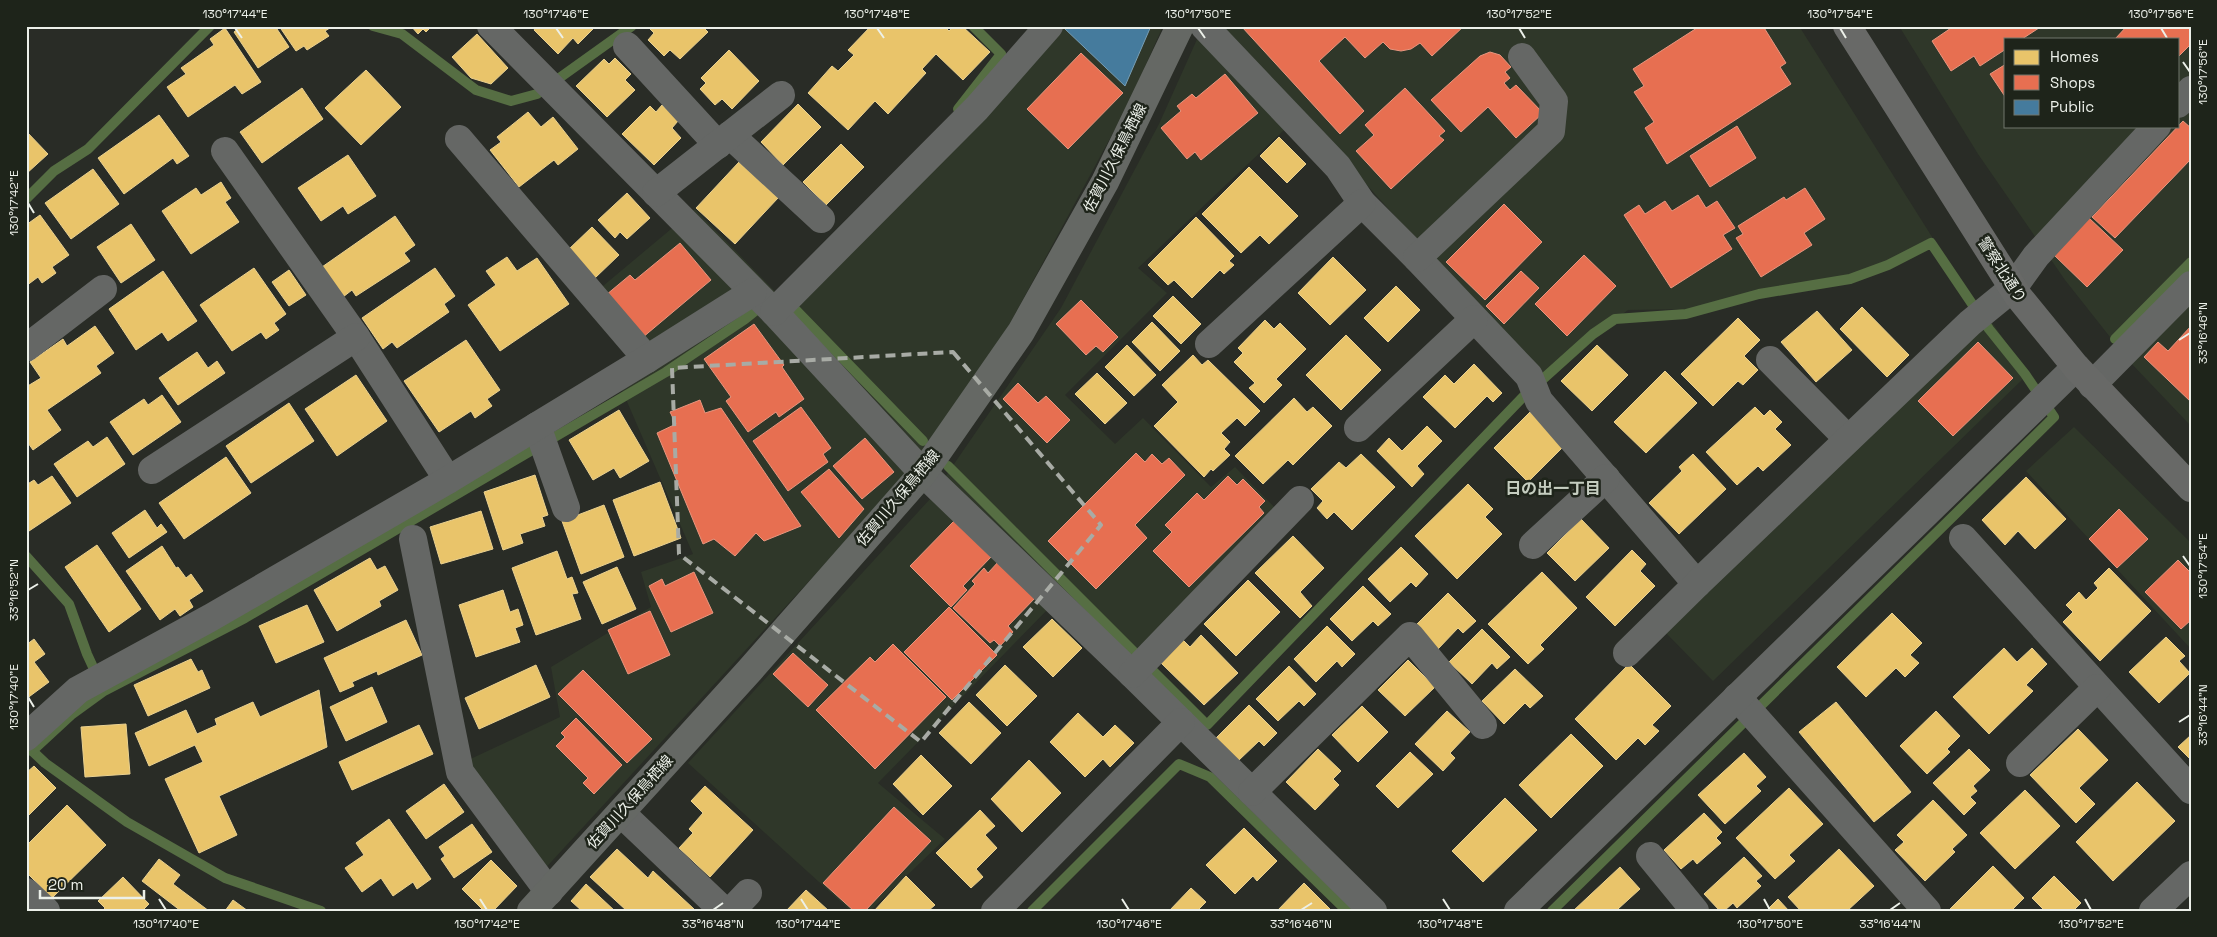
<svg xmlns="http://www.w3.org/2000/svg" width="2217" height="937" font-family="'Space Grotesk','Noto Sans JP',sans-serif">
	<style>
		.built { fill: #2f3729; fill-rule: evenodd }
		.homes { fill: #e9c46a; stroke: #ead190 }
		.shops { fill: #e76f51; stroke: #e8967f }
		.public { fill: #457b9d; stroke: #779eb4 }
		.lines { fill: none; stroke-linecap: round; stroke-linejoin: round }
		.stream { stroke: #566e43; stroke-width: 10 }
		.street { stroke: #656765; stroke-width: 28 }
		.secondary { stroke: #686967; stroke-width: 28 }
		.primary { stroke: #656864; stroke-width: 28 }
		.marked { fill: none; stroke: #a8aba5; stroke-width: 4; stroke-dasharray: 10 6; stroke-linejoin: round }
		.ticks { fill: none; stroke: #ecf0e9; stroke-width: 2 }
		.labels { text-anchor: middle; stroke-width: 5; stroke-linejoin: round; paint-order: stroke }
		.street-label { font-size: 15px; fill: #ecf0e9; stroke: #1e241a }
		.neighbourhood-label { font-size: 16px; font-weight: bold; fill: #c5cdc0; stroke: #1e241a }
		.neatline { fill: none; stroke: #ecf0e9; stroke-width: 2 }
		.ticks-label { font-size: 12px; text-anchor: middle; fill: #ecf0e9 }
	</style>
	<rect width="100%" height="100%" fill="#292c26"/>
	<g class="built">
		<polygon points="1059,26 1163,26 1128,105 994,353 900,482 541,873 464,762 560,717 551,667 651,607 641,572 693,554 622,390 659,366 597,291 695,209 790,307"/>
		<polygon points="1203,26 1799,26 1934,240 1852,277 1687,309 1628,310 1539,376 1302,113 1138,268 1167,293 1065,395 1115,444 1143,418 1211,487 1235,467 1281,514 1118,674 1050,607 878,783 945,839 870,911 851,911 688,763 930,499 1061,308 1159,124"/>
		<path d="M1899,26H2191V426L2129,361L2065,280L1978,154ZM2006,39H2178V126H2006Z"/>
		<polygon points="1989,318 2028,374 1713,681 1666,633"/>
		<polygon points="2074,427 2191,543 2191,649 2026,471"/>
	</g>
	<g class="homes">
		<polygon points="242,26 275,26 289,47 258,68 234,32"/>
		<polygon points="279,26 333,26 325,31 329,36 307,50 304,46 296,51"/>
		<polygon points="411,26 432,26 426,32 423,29 418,34"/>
		<polygon points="537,26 596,26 578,44 573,38 558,54 534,30"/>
		<polygon points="651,26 702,26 708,32 680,59 670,50 664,56 648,40 654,33 649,28"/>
		<polygon points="871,26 944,26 949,31 954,26 962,26 990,52 963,80 936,54 922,69 926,73 888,114 875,101 848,130 808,93 832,66 838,71 854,55 848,50"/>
		<polygon points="225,28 261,82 242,94 235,85 188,117 167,87 186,74 181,68 214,45 210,39"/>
		<polygon points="477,34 508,68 491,84 471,78 452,57"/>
		<polygon points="729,50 759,81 732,109 722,99 715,105 700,89 706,83 701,78"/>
		<polygon points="615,58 631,74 625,80 635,90 607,117 576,86 604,59 609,64"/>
		<polygon points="366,70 401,107 361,145 325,108"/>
		<polygon points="302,88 323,119 262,163 240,132"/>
		<polygon points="798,104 821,127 783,165 761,142"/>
		<polygon points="662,105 678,121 672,128 681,138 654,165 622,134 650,106 656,112"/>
		<polygon points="528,112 541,127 553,117 578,149 558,165 554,160 519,187 490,150 501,142 497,137"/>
		<polygon points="159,115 189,156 177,164 173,158 124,194 98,158"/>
		<polygon points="26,131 48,154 26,174"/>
		<polygon points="1279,137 1306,164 1287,183 1260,156"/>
		<polygon points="841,144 864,167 826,205 803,182"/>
		<polygon points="348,155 376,196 348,214 343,206 321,221 298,188"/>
		<polygon points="739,162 778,198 735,244 696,208"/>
		<polygon points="1249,167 1298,216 1269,244 1260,235 1241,253 1202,214"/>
		<polygon points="93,169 119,204 71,239 45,203"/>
		<polygon points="221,182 231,198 225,202 239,222 191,254 162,211 196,188 201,195"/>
		<polygon points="627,193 650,218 627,239 620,232 615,238 598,220"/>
		<polygon points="40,215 69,255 52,267 56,273 42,283 38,277 26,286 26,225"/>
		<polygon points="395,216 415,245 404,253 410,261 356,296 352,290 343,297 322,267"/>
		<polygon points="1196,217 1234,256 1229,261 1234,265 1224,274 1220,270 1192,298 1174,280 1168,285 1148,265"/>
		<polygon points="131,224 155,260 121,283 97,247"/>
		<polygon points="592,227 619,255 595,278 568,250"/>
		<polygon points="507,257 517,271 537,258 569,304 500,351 468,305 496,285 486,271"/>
		<polygon points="1333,257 1366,290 1330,325 1298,293"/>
		<polygon points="254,268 286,314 274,323 279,330 266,339 261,332 232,351 200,305"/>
		<polygon points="435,268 455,296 444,304 449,312 397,348 392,342 383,349 362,318"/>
		<polygon points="289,270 306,295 289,306 272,282"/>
		<polygon points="163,271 197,321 168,341 162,332 136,350 109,309"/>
		<polygon points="1396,286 1420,310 1388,342 1364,318"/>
		<polygon points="1173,296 1201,324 1181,344 1153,316"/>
		<polygon points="1862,307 1909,355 1887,377 1840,329"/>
		<polygon points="1817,311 1852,350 1816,382 1781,342"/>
		<polygon points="1738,318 1760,340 1744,356 1758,370 1743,385 1738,381 1713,406 1681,374"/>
		<polygon points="1265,320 1274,329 1280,323 1306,349 1276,379 1282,385 1264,403 1249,388 1255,383 1234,362 1243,353 1238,348"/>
		<polygon points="1152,322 1180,351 1160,371 1132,342"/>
		<polygon points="95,326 114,353 96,366 101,373 47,410 61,430 33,450 26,440 26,387 41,378 30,362 63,339 67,346"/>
		<polygon points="1346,335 1381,370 1341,410 1306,375"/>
		<polygon points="466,340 500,390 487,399 492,406 475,418 471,411 439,432 404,381"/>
		<polygon points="1127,345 1156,375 1134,396 1105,367"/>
		<polygon points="1597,345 1628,375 1592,411 1561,381"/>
		<polygon points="197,352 208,368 217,361 225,373 178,405 159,378"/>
		<polygon points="1193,355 1202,365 1208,360 1260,411 1245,426 1237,418 1221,433 1230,442 1224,449 1230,455 1213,471 1211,469 1204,477 1154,426 1178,402 1162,385"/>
		<polygon points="1474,364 1502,393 1493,402 1487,396 1455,428 1423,397 1445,375 1454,384"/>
		<polygon points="1665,371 1697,403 1646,453 1614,422"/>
		<polygon points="1097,373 1127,403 1105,424 1075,394"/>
		<polygon points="356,375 387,421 337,456 305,409"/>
		<polygon points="162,395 181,422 133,455 110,422 144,399 148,405"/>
		<polygon points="1294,398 1307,412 1313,407 1332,426 1293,465 1288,460 1263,484 1235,456"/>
		<polygon points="289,403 314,441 251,483 226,446"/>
		<polygon points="1755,407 1764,416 1770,410 1782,422 1775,429 1791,445 1763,471 1758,466 1737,485 1706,452"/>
		<polygon points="619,410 649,461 620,478 614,468 593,480 569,440"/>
		<polygon points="1530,412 1564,446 1528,482 1494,448"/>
		<polygon points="1427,426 1442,441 1417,466 1424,474 1412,487 1377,451 1389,438 1402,451"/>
		<polygon points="107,437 125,464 77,497 54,464 88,441 93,447"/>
		<polygon points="1361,454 1395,487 1352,530 1334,512 1327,519 1317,508 1323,501 1311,489 1339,462 1346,468"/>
		<polygon points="1693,454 1726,489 1679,534 1649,503 1682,471 1679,467"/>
		<polygon points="226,457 251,493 184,539 159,503"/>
		<polygon points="535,475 548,515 542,517 545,526 520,534 523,543 503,550 484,492"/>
		<polygon points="52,476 71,503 26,533 26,485 34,480 38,485"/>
		<polygon points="2026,477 2066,519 2035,549 2018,531 2005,545 1982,520"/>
		<polygon points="660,482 681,538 634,556 613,500"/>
		<polygon points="1468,484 1493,509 1485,517 1502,534 1457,579 1415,536"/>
		<polygon points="604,505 624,557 581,574 562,521"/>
		<polygon points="145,510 157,528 161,524 167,532 129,558 112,533"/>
		<polygon points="481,511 493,549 441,564 430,527"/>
		<polygon points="1581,519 1609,548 1575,581 1547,553"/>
		<polygon points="1293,536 1324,568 1300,592 1312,606 1300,618 1255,573"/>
		<polygon points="97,545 141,609 109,632 65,567"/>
		<polygon points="162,546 176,568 178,567 186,578 191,574 203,591 189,600 193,607 180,616 175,609 160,620 126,571"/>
		<polygon points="1401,547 1428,574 1416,587 1411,582 1390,602 1368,579"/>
		<polygon points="1632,550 1646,564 1640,571 1655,586 1615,626 1586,597"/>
		<polygon points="557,551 567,579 572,577 578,593 572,594 581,619 536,635 512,568"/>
		<polygon points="370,558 377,570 385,566 398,590 379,601 381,606 337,631 314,590"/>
		<polygon points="617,567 636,609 602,624 583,582"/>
		<polygon points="2109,568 2151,611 2100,661 2063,622 2073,612 2066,605 2079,592 2086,600 2098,588 2094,583"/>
		<polygon points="1542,572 1577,608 1540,645 1544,649 1528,664 1488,624"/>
		<polygon points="1248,580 1280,612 1236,656 1204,624"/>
		<polygon points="1363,586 1391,614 1378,626 1373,621 1352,641 1330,619"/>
		<polygon points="503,590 510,612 518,609 523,625 515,628 520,642 476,657 459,605"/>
		<polygon points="1448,593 1476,621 1463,633 1458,628 1438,649 1415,626"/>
		<polygon points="307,605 324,642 276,663 259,626"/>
		<polygon points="1892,613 1922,643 1910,655 1919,663 1905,677 1896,668 1866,697 1837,667"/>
		<polygon points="1052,619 1082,648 1053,677 1023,647"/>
		<polygon points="406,620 422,655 378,675 377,671 352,682 354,686 340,692 324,658"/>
		<polygon points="1327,626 1355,654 1342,667 1337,661 1316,682 1294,659"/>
		<polygon points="1482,629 1510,657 1497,669 1492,663 1472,684 1449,662"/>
		<polygon points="1201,635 1238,673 1204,705 1161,663 1183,640 1190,647"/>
		<polygon points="2166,637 2185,656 2179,661 2190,673 2159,703 2129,672"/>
		<polygon points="34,639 45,654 34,662 49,682 26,699 26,645"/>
		<polygon points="2004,648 2017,662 2032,648 2047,664 2026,685 2033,691 1989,734 1953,697"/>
		<polygon points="191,659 198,672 202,670 210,688 148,716 134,685"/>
		<polygon points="1408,660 1435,687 1405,716 1378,690"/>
		<polygon points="1629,664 1671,706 1652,725 1659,731 1645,745 1638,738 1616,760 1575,719"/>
		<polygon points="536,665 550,697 479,729 465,698"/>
		<polygon points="1005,665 1037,696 1007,726 976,695"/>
		<polygon points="1289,666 1316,694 1304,706 1299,701 1278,721 1256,699"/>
		<polygon points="1515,669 1543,696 1530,708 1525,703 1504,724 1482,701"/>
		<polygon points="372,687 387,722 346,741 330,707"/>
		<polygon points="319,690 327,747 219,796 237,835 199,853 165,779 203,762 195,745 149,766 135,733 186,710 197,734 217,725 215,719 253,702 260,717"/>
		<polygon points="969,702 1001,733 971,764 939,733"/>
		<polygon points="1836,702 1911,792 1874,822 1799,732"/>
		<polygon points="1249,705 1277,733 1264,746 1259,741 1238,761 1216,738"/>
		<polygon points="1362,706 1388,732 1358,762 1332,735"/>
		<polygon points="1447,711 1470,732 1450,753 1455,758 1443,771 1415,744"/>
		<polygon points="1936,711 1960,736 1947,749 1950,752 1927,774 1900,746"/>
		<polygon points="1078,713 1103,737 1115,725 1134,743 1110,767 1103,759 1085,777 1050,742"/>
		<polygon points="126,724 130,774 85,777 81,727"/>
		<polygon points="419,725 433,754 352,790 339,762"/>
		<polygon points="2078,729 2108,760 2079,788 2095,804 2076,823 2030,775"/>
		<polygon points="1571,734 1603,766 1551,818 1519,785"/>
		<polygon points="2191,735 2191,760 2178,747"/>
		<polygon points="1318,749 1341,771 1333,779 1339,785 1315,810 1286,782"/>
		<polygon points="1969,749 1990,770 1973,786 1977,791 1970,797 1976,803 1964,815 1933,783"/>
		<polygon points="1410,752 1433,774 1398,808 1376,786"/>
		<polygon points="1744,753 1766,777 1756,786 1761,791 1725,824 1698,795"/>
		<polygon points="921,755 952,786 923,815 893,784"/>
		<polygon points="1029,760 1061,793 1022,832 991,799"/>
		<polygon points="34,766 56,788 26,818 26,773"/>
		<polygon points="2137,782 2175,821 2113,881 2076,842"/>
		<polygon points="444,784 464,812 426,839 406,811"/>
		<polygon points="705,786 753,830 710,877 679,848 693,833 689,829 703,813 691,801"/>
		<polygon points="1789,788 1823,824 1789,855 1795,861 1775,879 1736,838"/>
		<polygon points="2025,790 2060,826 2015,869 1980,833"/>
		<polygon points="1505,798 1537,830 1483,882 1452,851"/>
		<polygon points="1933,800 1967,835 1952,849 1955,852 1925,881 1895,850 1904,842 1897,835"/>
		<polygon points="67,805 106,845 52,898 26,872 26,846"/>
		<polygon points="980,810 995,826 985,835 997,848 976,869 983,877 971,888 936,853"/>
		<polygon points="1704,813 1722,832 1716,838 1721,843 1697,864 1693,859 1681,869 1664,850"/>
		<polygon points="389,819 431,879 417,889 413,882 393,896 381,878 362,892 345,868 364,855 356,843"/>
		<polygon points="472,824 492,852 454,878 441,859 445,856 439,847"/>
		<polygon points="1244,828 1277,861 1257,881 1253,876 1235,894 1206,865"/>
		<polygon points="617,849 648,878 653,871 694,909 627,911 590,877"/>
		<polygon points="1839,849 1874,886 1847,911 1801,911 1788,897"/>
		<polygon points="1744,857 1762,876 1756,881 1761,886 1737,908 1733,903 1724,911 1720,911 1704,894"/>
		<polygon points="159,859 180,875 173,884 209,911 181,911 142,881"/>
		<polygon points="491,860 517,886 493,911 484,911 462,889"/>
		<polygon points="1993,866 2024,898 2011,911 1948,911"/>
		<polygon points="1620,867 1640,889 1618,909 1620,911 1573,911"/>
		<polygon points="906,876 935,905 928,911 874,911"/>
		<polygon points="2054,876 2081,903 2073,911 2045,911 2032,898"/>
		<polygon points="123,877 149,904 144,909 145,911 102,911 105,908 98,901"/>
		<polygon points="1304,883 1332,911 1277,911"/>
		<polygon points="586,884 615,911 582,911 571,901"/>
		<polygon points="1191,888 1206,902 1197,911 1169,911"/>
		<polygon points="806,890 829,911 786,911"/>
		<polygon points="1778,899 1789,911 1766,911"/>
		<polygon points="233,900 248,911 225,911"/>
	</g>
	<g class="shops">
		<polygon points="1243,26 1464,26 1432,56 1420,43 1411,49 1401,51 1390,49 1383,42 1365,58 1345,37 1319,61 1364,111 1340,134 1242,27"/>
		<polygon points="1700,26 1763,26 1786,63 1780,67 1791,84 1667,164 1645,128 1654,122 1634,92 1644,86 1633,69"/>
		<polygon points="1954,26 2042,26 2022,39 2006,39 2006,49 1980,66 1974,56 1951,71 1932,41"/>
		<polygon points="2127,26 2191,26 2191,44 2178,57 2178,39 2115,39"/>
		<polygon points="1490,52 1500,55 1511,67 1505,72 1510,78 1504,83 1510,90 1516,85 1543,113 1516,138 1488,107 1461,132 1431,100 1480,56"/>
		<polygon points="1081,53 1123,93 1068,149 1027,109"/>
		<polygon points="2006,64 2006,98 1990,74"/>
		<polygon points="1225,74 1258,113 1201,160 1195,152 1187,159 1161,128 1181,111 1177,106 1192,94 1196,98"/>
		<polygon points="1405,88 1445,131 1439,136 1444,140 1391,189 1356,151 1374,135 1365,125"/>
		<polygon points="2183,121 2191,128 2191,159 2115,238 2092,217"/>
		<polygon points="1737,126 1756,158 1710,187 1690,156"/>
		<polygon points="1805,188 1825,219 1804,233 1812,245 1761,277 1736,238 1743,234 1738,226 1784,197 1786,200"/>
		<polygon points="1698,195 1706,208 1717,201 1735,228 1723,235 1732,249 1671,288 1624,215 1639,205 1645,214 1665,201 1672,211"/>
		<polygon points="1504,204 1542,242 1485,300 1446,262"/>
		<polygon points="2089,218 2123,250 2087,287 2054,255"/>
		<polygon points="680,243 711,280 642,338 606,295 630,275 635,280"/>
		<polygon points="1584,255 1616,286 1567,336 1535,304"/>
		<polygon points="1521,271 1539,288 1504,324 1486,306"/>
		<polygon points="1081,300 1118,337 1103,352 1096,346 1086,355 1056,324"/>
		<polygon points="754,324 784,365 782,367 804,399 779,417 776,412 748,432 726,401 731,397 704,359"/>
		<polygon points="2191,326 2191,402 2144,357 2158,342 2168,351"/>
		<polygon points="1978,342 2013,378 1953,436 1918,401"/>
		<polygon points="1018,383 1038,403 1046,396 1070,420 1047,443 1003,399"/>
		<polygon points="700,400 705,413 721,408 801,526 764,541 756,533 735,556 714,539 703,544 657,433 676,424 670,412"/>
		<polygon points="801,407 831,448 823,454 828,462 788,491 753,441"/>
		<polygon points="865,438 894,472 862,499 833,466"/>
		<polygon points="1136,453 1145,462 1152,454 1162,464 1169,458 1185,475 1135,525 1147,538 1096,589 1048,541"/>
		<polygon points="829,469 864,509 839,538 801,492"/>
		<polygon points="1228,476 1237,485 1243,479 1265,501 1259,507 1264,513 1189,587 1153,551 1172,532 1165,525 1197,493 1204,500"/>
		<polygon points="2119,509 2148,539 2117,568 2089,539"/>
		<polygon points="954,521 991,557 963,586 967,590 951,607 910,566"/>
		<polygon points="2178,560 2191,573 2191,620 2181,629 2145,592"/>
		<polygon points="999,561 1037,596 1008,626 1013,632 1000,646 994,640 990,643 953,608 975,584 972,581 984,568 988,573"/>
		<polygon points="694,572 713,613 671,632 649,586 662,579 665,586"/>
		<polygon points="949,607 997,655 952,700 904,652"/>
		<polygon points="650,611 670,655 628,674 608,630"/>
		<polygon points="893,644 946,697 875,769 816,710 870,657 875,662"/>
		<polygon points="793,653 828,685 808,707 773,674"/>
		<polygon points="583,670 652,739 627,763 558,694"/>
		<polygon points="576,718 622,765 594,794 583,783 588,778 556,746 565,737 561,733"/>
		<polygon points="894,807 931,841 865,911 854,911 823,883"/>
	</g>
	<polygon class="public" points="1066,26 1151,26 1125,86 1064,28"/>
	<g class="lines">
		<g class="stream">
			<polyline points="373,26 402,34 476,90 511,101 537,94 632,26"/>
			<polyline points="958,109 1001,54 973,26"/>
			<polyline points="26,199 54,171 88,149 210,26"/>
			<polyline points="788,300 791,305 923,441"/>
			<polyline points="2115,339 2191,262"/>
			<polyline points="948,466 1207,725 1523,397 1593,334 1615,319 1686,314 1759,294 1850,279 1888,265 1931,243 1989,329 2025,374 2054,417 1552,911"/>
			<polyline points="26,556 69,604 87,654 98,678"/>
			<polyline points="27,746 45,763 127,822 225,878 321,911"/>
			<polyline points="32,751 71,715 104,691 245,618 666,372 745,319 765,303"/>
			<polyline points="1032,911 1179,764 1210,777 1347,911"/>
		</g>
		<g class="street">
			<polyline points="491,26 774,312 923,473 1132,674 1373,911"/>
			<polyline points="1204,26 1338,167 1362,203 1417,258 1529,376 1539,401 1697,584"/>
			<polyline points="627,46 718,145"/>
			<polyline points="2178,104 2191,90"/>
			<polyline points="730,135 821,219"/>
			<polyline points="459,139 647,359"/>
			<polyline points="225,151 356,337 448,480"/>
			<polyline points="656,193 781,95"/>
			<polyline points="1417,258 1551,131 1554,101 1522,57"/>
			<polyline points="774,312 977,108 1049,26"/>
			<polyline points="1209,344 1362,203"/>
			<polyline points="26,348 103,289"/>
			<polyline points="1770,360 1848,439"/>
			<polyline points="2092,385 2191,285"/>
			<polyline points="537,426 566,508"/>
			<polyline points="1358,428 1474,319"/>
			<polyline points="152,470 356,337"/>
			<polyline points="1963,538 2191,790"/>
			<polyline points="413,539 460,772 549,892"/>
			<polyline points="1533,545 1606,478"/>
			<polyline points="1627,653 1697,584 1970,323 2013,288 2036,256 2157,126"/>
			<polyline points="1132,674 1300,500"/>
			<polyline points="1737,697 1927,911"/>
			<polyline points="26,737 78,690 210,618 448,480 647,359 753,292"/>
			<polyline points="2020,763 2097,688"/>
			<polyline points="1252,792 1410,636 1483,725"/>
			<polyline points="621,813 724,911"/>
			<polyline points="1650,856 1695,911"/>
			<polyline points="26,892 46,911"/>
			<polyline points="731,911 748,893"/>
			<polyline points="995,911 1181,722"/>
			<polyline points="1518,911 2076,367"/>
			<polyline points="2153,911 2191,875"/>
		</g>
		<polyline class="secondary" points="1847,26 2018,296 2076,367 2191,488"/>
		<polyline class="primary" points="531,911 750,670 923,473 1021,332 1105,182 1180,26"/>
	</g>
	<path class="marked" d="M953,352L1101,525L921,742L679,554L672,368Z"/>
	<path class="ticks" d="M235,28L242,38M556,28L563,38M877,28L884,38M1198,28L1205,38M1519,28L1525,38M1840,28L1846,38M2161,28L2167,38M2183,62L2190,72M28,203L34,213M2179,340L2190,333M2183,556L2190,566M28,590L38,584M28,697L34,707M2179,722L2190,715M159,899L166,910M480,899L487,910M801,899L808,910M1122,899L1129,910M1443,899L1450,910M1764,899L1770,910M2085,899L2091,910M713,910L723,903M1301,910L1312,903M1890,910L1900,903"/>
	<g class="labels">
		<g class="street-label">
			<text transform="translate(1115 158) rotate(-63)" y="5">佐賀川久保鳥栖線</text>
			<text transform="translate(2002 270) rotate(57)" y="5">警察北通り</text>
			<text transform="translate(898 498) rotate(-50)" y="5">佐賀川久保鳥栖線</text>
			<text transform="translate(630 802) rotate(-48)" y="5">佐賀川久保鳥栖線</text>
		</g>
		<g class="neighbourhood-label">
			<text x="1553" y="494">日の出一丁目</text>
		</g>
	</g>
	<rect width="2217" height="937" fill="none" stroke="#1e241a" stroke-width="55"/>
	<rect x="2004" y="38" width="175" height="90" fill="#1e241a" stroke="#70766d"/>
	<rect x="2014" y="50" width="25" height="15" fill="#e9c46a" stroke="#70766d"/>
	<text x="2050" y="62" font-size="15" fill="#ecf0e9">Homes</text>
	<rect x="2014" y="75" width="25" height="15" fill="#e76f51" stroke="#70766d"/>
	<text x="2050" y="88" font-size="15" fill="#ecf0e9">Shops</text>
	<rect x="2014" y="100" width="25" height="15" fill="#457b9d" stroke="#70766d"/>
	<text x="2050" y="112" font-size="15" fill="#ecf0e9">Public</text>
	<path d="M40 890v8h104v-8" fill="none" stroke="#ecf0e9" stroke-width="2.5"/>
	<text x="48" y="890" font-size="15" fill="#ecf0e9" stroke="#1e241a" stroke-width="4" paint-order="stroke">20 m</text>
	<rect x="28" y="28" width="2162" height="882" class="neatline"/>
	<g class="ticks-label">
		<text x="235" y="18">130°17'44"E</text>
		<text x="556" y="18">130°17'46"E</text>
		<text x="877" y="18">130°17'48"E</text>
		<text x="1198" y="18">130°17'50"E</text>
		<text x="1519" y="18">130°17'52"E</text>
		<text x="1840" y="18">130°17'54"E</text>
		<text x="2161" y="18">130°17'56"E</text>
		<text transform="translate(2203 72) rotate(-90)" y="4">130°17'56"E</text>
		<text transform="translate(14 203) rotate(-90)" y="4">130°17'42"E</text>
		<text transform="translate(2203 333) rotate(-90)" y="4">33°16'46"N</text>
		<text transform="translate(2203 566) rotate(-90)" y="4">130°17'54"E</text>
		<text transform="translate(14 590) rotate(-90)" y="4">33°16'52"N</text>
		<text transform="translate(14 697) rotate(-90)" y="4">130°17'40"E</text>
		<text transform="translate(2203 715) rotate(-90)" y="4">33°16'44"N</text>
		<text x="166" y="928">130°17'40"E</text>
		<text x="487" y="928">130°17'42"E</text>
		<text x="713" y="928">33°16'48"N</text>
		<text x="808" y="928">130°17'44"E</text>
		<text x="1129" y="928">130°17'46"E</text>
		<text x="1301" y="928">33°16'46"N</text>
		<text x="1450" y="928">130°17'48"E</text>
		<text x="1770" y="928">130°17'50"E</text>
		<text x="1890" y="928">33°16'44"N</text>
		<text x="2091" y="928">130°17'52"E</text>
	</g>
</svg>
